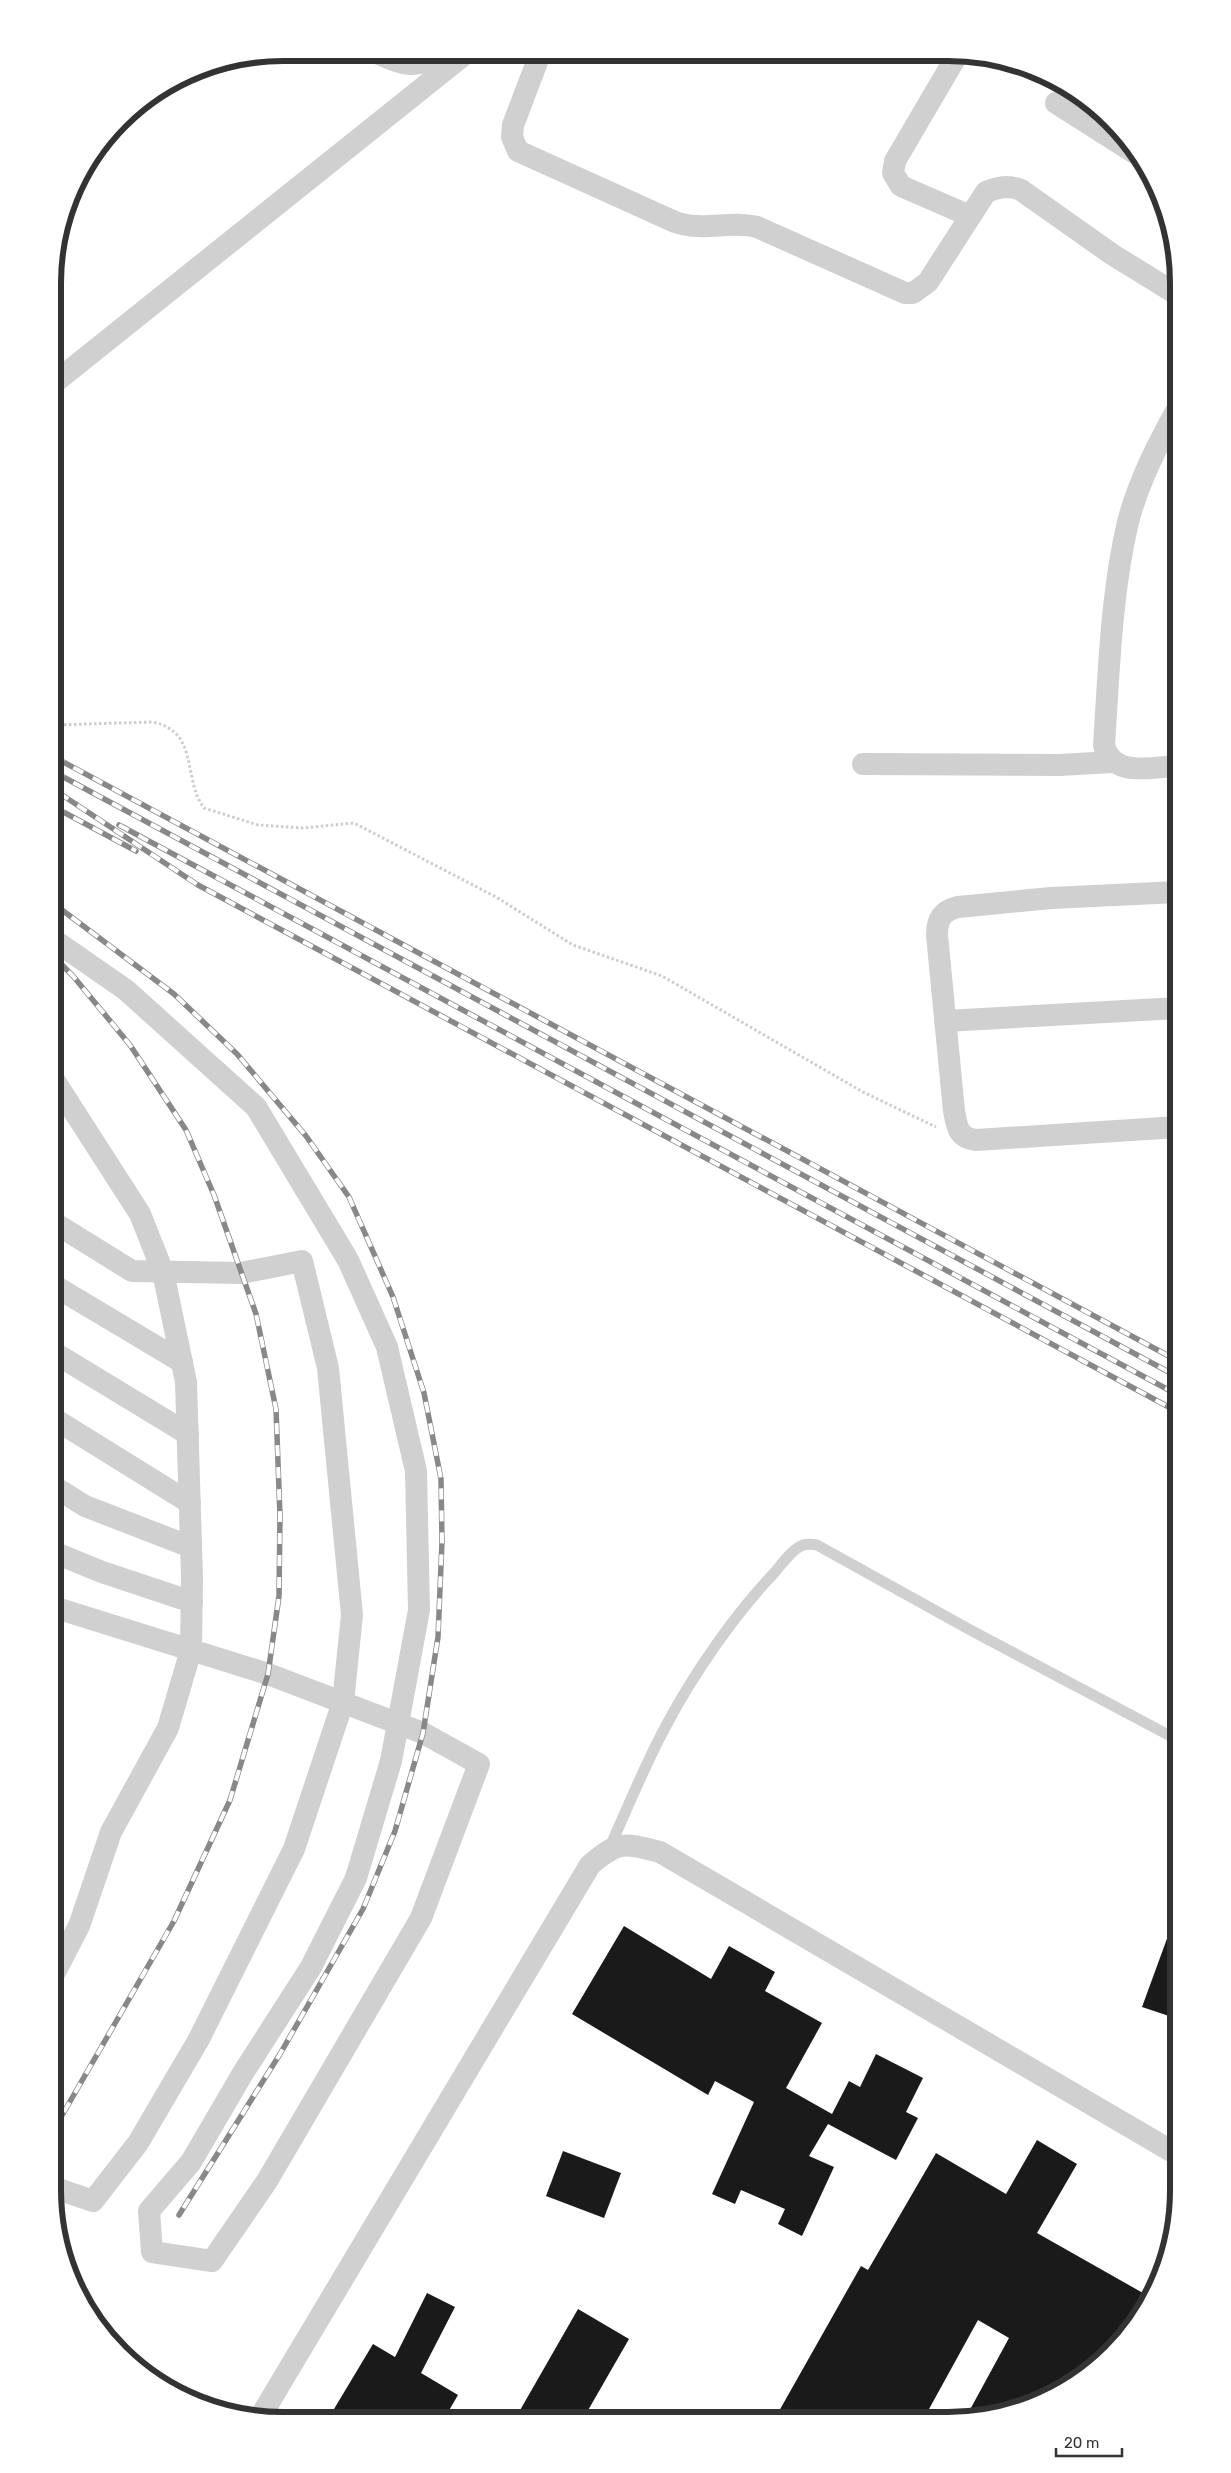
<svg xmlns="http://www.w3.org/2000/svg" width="1231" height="2473" font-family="Rubik,sans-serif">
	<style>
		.building { fill: #1a1a1a }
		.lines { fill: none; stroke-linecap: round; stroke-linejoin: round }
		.path { stroke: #cdcdcd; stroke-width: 3; stroke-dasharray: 2.5 2.5; stroke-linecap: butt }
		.service { stroke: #d0d0d0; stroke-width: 11 }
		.minor { stroke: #d0d0d0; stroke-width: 22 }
		.rail-casing { stroke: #888; stroke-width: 5.5 }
		.rail { stroke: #fff; stroke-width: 4; stroke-dasharray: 11; stroke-linecap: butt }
		.rim { fill: none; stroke: #333; stroke-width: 6 }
	</style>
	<rect width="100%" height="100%" fill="#fff"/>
	<g class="building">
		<polygon points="1176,1914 1178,1915 1178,2019 1142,2007"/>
		<polygon points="624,1926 711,1979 729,1946 775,1972 765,1991 822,2023 786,2088 832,2114 849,2081 860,2087 876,2054 923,2078 906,2112 918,2118 896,2160 828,2124 809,2156 834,2167 802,2236 778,2224 785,2209 741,2190 735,2204 712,2194 754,2102 715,2081 708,2095 572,2014"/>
		<polygon points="1037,2140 1077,2164 1037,2233 1150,2297 1131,2331 1076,2382 1022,2408 966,2417 1009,2338 978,2320 923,2420 774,2420 861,2266 868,2270 936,2153 1006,2194"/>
		<polygon points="563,2151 621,2173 604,2218 546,2196"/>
		<polygon points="427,2293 455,2307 421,2373 458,2395 444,2419 328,2419 373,2344 395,2357"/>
		<polygon points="578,2309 629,2339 583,2419 515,2419"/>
	</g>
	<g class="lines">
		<path class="path" d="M54,725L152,722C200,731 182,779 204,808L258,825L303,828L354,823L496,897L573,945L662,976L863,1092L936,1127"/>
		<path class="service" d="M609,1849C628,1807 645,1764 667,1724C694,1673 735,1614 775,1572C782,1564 789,1553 799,1547C804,1544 811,1544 817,1545L974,1632L1178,1740"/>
		<g class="minor">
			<path d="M377,53C400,64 418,71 439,53"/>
			<path d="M540,54L513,125L512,137L518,151L675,222C702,232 730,220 757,227L905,293H913L928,282L986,192C998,187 1008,185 1021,190L1113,255L1178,295"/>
			<polyline points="956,57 895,161 893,173 901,186 970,216"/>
			<polyline points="1056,103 1141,157"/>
			<polyline points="54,383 465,54"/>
			<polyline points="863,764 1060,765 1112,762"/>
			<path d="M1178,766C1152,767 1112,778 1104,745C1109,671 1111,594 1128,522C1138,483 1158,443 1178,408"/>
			<polyline points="945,1021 1178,1008"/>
			<path d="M1178,1127L976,1140C958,1138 957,1127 954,1111L937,935C937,919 942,911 958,907L1051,898L1178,892"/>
			<polyline points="53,1285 182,1362"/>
			<polyline points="53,1352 188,1434"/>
			<polyline points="53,1418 190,1503"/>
			<polyline points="53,1486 85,1506 191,1547"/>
			<polyline points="53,1552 102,1572 192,1602"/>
			<polyline points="53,1607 268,1674 423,1733 479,1764 421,1918 267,2181 212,2261 152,2252 149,2211 191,2162 243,2073 311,1967 356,1878 391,1761 419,1610 416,1471 387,1347 348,1260 256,1107 126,990 54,940"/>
			<polyline points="53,1976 79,1926 111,1832 168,1728 191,1650 192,1578 186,1382 163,1272 140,1214 54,1080"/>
			<polyline points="53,2186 55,2188 93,2201 138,2143 199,2039 294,1849 343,1702 352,1615 328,1368 302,1261 241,1273 132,1271 53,1222"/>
			<path d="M259,2419L590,1865C619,1840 625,1843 660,1852L1178,2155"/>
		</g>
		<g class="rail-casing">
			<g id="rail">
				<polyline points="54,757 1178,1361"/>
				<polyline points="54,772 1178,1377"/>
				<polyline points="59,793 198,885 1178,1412"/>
				<polyline points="54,807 136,851"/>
				<polyline points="119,825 1178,1395"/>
				<polyline points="54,904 174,994 237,1054 306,1136 349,1197 393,1297 424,1393 441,1479 442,1541 438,1637 423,1733 395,1831 363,1909 280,2054 179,2215"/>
				<polyline points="53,2131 174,1921 230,1800 268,1674 279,1596 280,1516 276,1409 256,1314 214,1195 186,1130 130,1045 73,976 54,957"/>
			</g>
		</g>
		<use href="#rail" class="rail"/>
	</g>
	<path d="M0 0H1231V2473H0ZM283 61H948A222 222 0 0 1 1170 283V2190A222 222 0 0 1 948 2412H283A222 222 0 0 1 61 2190V283A222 222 0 0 1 283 61Z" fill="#fff" fill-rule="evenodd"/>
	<path class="rim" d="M283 61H948A222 222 0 0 1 1170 283V2190A222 222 0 0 1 948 2412H283A222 222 0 0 1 61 2190V283A222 222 0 0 1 283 61Z"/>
	<path d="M1056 2448v8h66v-8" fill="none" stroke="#333333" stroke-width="2.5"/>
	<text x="1064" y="2448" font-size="15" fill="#333333" stroke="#ffffff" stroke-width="4" paint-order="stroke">20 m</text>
</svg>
